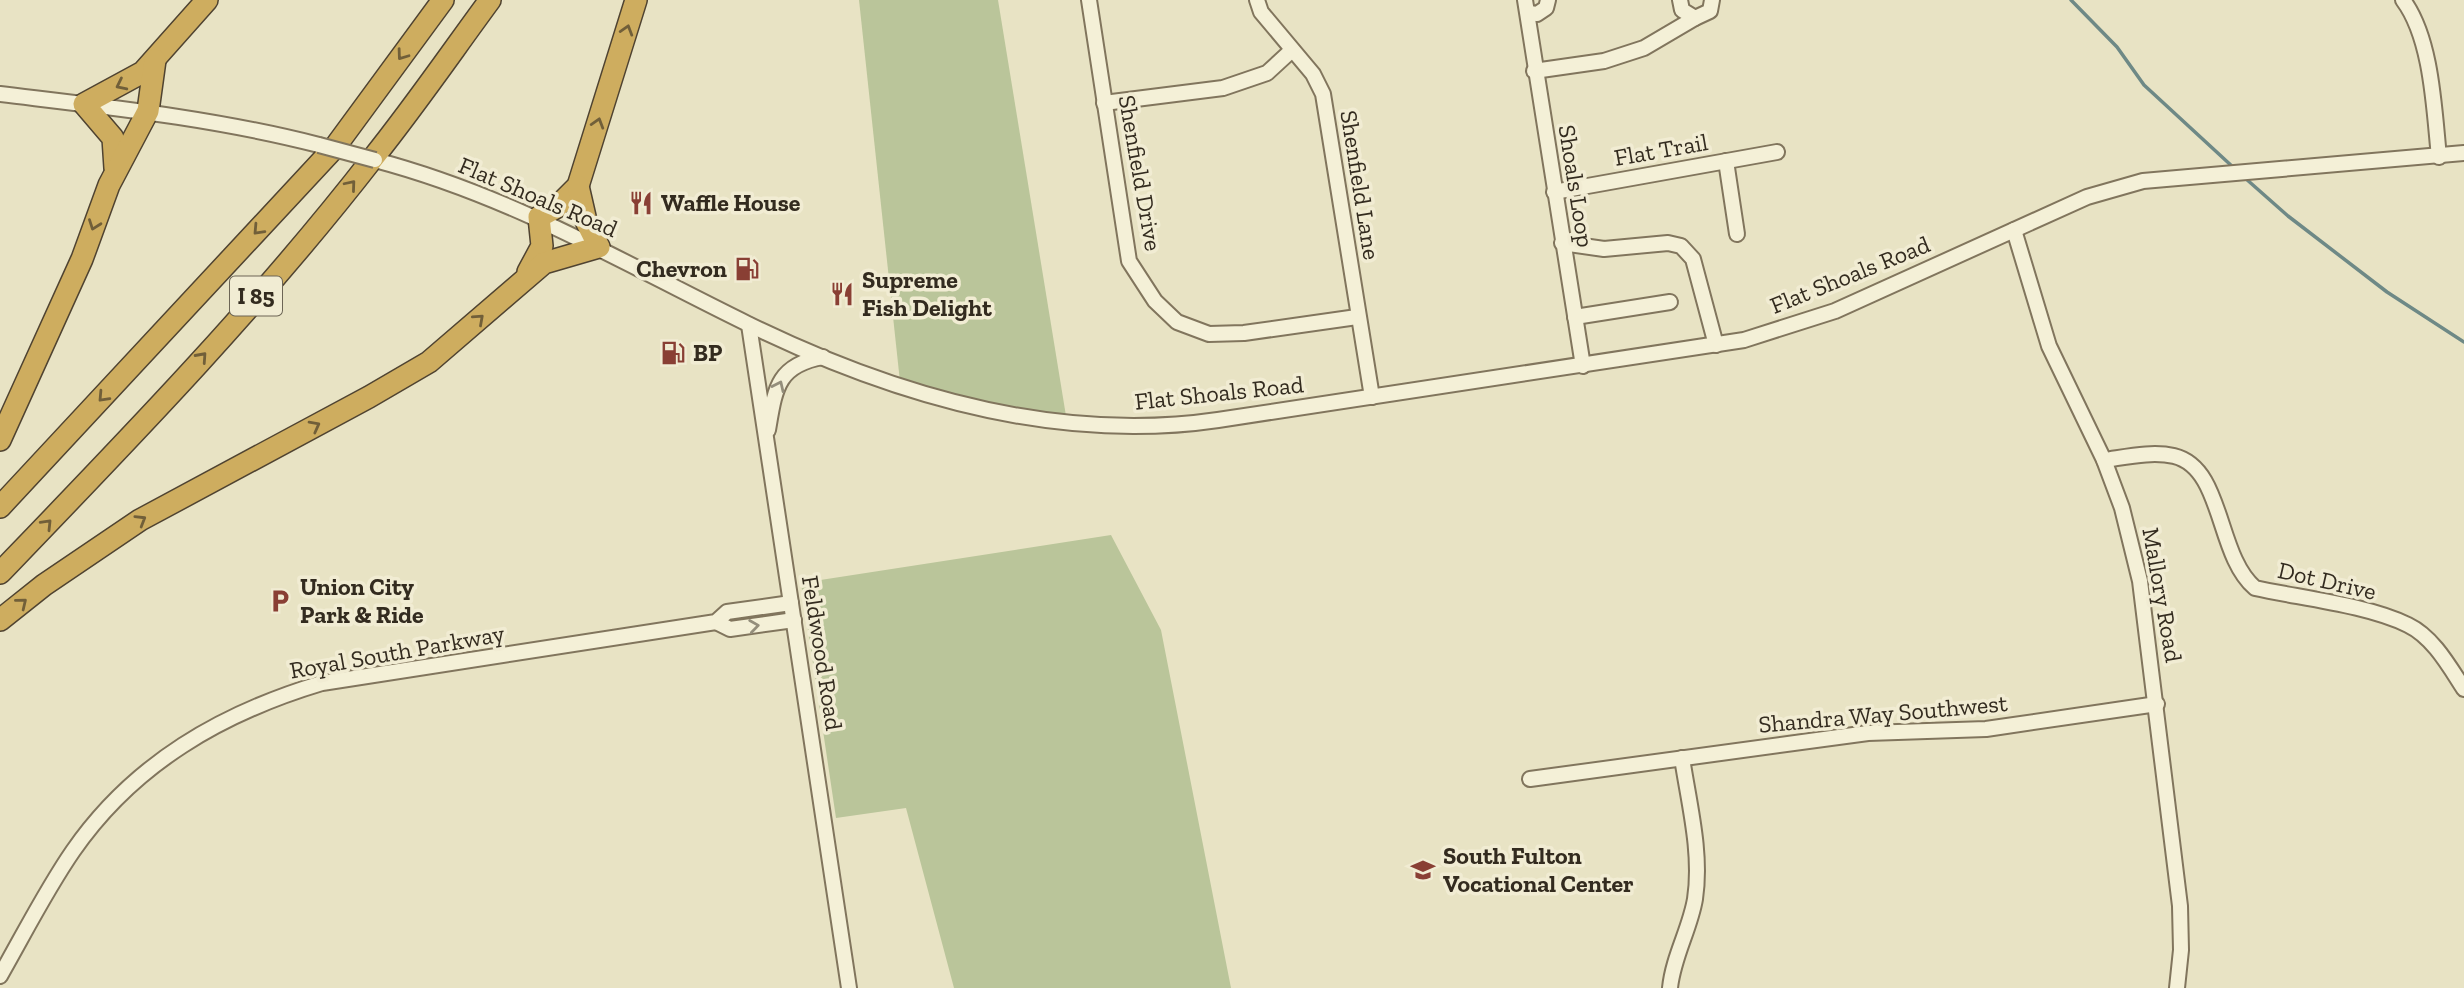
<svg xmlns="http://www.w3.org/2000/svg" width="2464" height="988" font-family="'Zilla Slab',serif">
	<style>
		.green { fill: #bac59a }
		.lines { fill: none; stroke-linecap: round; stroke-linejoin: round }
		.stream { stroke: #6e8986; stroke-width: 3.5 }
		.minor-casing { stroke: #81755d; stroke-width: 18 }
		.highway-casing { stroke: #4f4331; stroke-width: 24 }
		.minor { stroke: #f4f0d7; stroke-width: 14 }
		.highway { stroke: #cead5f; stroke-width: 21 }
		.minor-bridge-casing { stroke: #81755d; stroke-width: 18; stroke-linecap: butt }
		.minor-bridge { stroke: #f4f0d7; stroke-width: 14 }
		.oneway { stroke: #715f39 }
		.oneway2 { stroke: #948e7b }
		.labels { text-anchor: middle; stroke-width: 7; stroke-linejoin: round; paint-order: stroke }
		.shield { fill: #f1ecd3; stroke: #6c6555; stroke-width: 2 }
		.shield-label { font-size: 23px; font-weight: bold; fill: #332b1f }
		.street-label { font-size: 24px; fill: #332b1f; stroke: #f1ecd3 }
		.poi-label { font-size: 24px; font-weight: bold; fill: #332b1f; stroke: #f1ecd3; text-anchor: start }
	</style>
	<rect width="100%" height="100%" fill="#e8e3c4"/>
	<g class="green">
		<polygon points="859,0 998,0 1066,416 967,414 901,391"/>
		<polygon points="1111,535 1161,630 1231,988 954,988 906,808 836,818 801,583"/>
	</g>
	<g class="lines">
		<g class="stream">
			<polyline points="2071,0 2117,47 2144,85 2234,168"/>
			<polyline points="2245,178 2288,216 2387,292 2464,342"/>
		</g>
		<g class="minor-casing">
			<g id="minor">
				<polyline points="1089,0 1129,261 1155,301 1177,322 1209,334 1244,333 1357,317"/>
				<polyline points="1257,0 1261,12 1313,74 1323,94 1372,397"/>
				<polyline points="1525,0 1583,366"/>
				<polyline points="1680,0 1682,10 1695,18 1710,11 1712,0"/>
				<path d="M2403,0C2432,39 2434,109 2439,157"/>
				<polyline points="1529,13 1537,14 1546,8 1548,0"/>
				<polyline points="1534,71 1604,61 1644,48 1695,18"/>
				<path d="M0,94C107,107 214,118 319,145"/>
				<polyline points="1104,103 1223,88 1267,73 1292,50"/>
				<path d="M375,160C512,196 623,263 748,324C893,395 1055,444 1218,420L1744,340L1835,311L2087,197L2143,181L2464,153"/>
				<polyline points="1726,161 1737,234"/>
				<polyline points="1554,192 1777,152"/>
				<polyline points="2014,230 2049,346 2104,460 2122,508 2140,581 2180,906 2181,950 2177,988"/>
				<polyline points="1562,243 1604,249 1668,243 1681,246 1693,259 1716,345"/>
				<polyline points="1575,317 1670,302"/>
				<polyline points="749,325 849,988"/>
				<path d="M768,430C775,389 777,365 823,357"/>
				<path d="M2104,460C2126,457 2152,451 2174,456C2224,468 2216,555 2255,588C2300,598 2368,605 2408,625C2433,637 2449,666 2464,689"/>
				<polyline points="716,622 730,629 794,620"/>
				<polyline points="1530,779 1868,733 1986,729 2157,704"/>
				<path d="M0,976C24,934 46,890 73,851C134,763 222,713 322,683L716,622L727,612L791,603"/>
				<path d="M1670,988C1673,957 1690,929 1695,899C1702,853 1689,804 1682,758"/>
			</g>
		</g>
		<g class="highway-casing">
			<g id="highway">
				<polyline points="115,168 113,138 84,104 143,72 207,0"/>
				<polyline points="528,272 542,246 539,217 557,207 578,186 636,0"/>
				<polyline points="0,440 82,259 109,185 148,111 155,60"/>
				<polyline points="0,507 335,147 443,0"/>
				<path d="M0,573C129,439 259,305 373,158C414,107 451,53 490,0"/>
				<polyline points="0,620 44,585 140,520 369,397 429,362 544,263 599,247 586,221 578,186"/>
			</g>
		</g>
		<use href="#minor" class="minor"/>
		<use href="#highway" class="highway"/>
		<g class="minor-bridge-casing">
			<polyline id="minor-bridge" points="319,145 375,160"/>
		</g>
		<use href="#minor-bridge" class="minor-bridge"/>
	</g>
	<defs><path id="oneway-chevron" d="M-2-3.5L2.5 0L-2 3.5" fill="none" stroke-width="1.6" stroke-linecap="round" stroke-linejoin="round" transform="scale(1.75)"/></defs>
	<g class="oneway">
		<use href="#oneway-chevron" transform="translate(627 30) rotate(-73)"/>
		<use href="#oneway-chevron" transform="translate(402 55) rotate(126)"/>
		<use href="#oneway-chevron" transform="translate(121 85) rotate(154)"/>
		<use href="#oneway-chevron" transform="translate(598 123) rotate(-73)"/>
		<use href="#oneway-chevron" transform="translate(351 185) rotate(-50)"/>
		<use href="#oneway-chevron" transform="translate(94 225) rotate(110)"/>
		<use href="#oneway-chevron" transform="translate(258 230) rotate(133)"/>
		<use href="#oneway-chevron" transform="translate(479 319) rotate(-42)"/>
		<use href="#oneway-chevron" transform="translate(202 357) rotate(-48)"/>
		<use href="#oneway-chevron" transform="translate(103 397) rotate(133)"/>
		<use href="#oneway-chevron" transform="translate(315 426) rotate(-28)"/>
		<use href="#oneway-chevron" transform="translate(141 520) rotate(-31)"/>
		<use href="#oneway-chevron" transform="translate(47 524) rotate(-46)"/>
		<use href="#oneway-chevron" transform="translate(22 603) rotate(-39)"/>
	</g>
	<g class="oneway2">
		<use href="#oneway-chevron" transform="translate(779 386) rotate(-65)"/>
		<use href="#oneway-chevron" transform="translate(754 626) rotate(-8)"/>
	</g>
	<defs>
		<g id="restaurant-bare" transform="scale(1.89)"><path d="M-5-6h1v4h1v-4h1v4h1v-4h1v5L-1.5 .5V6h-2V.5L-5-1ZM5-6V6H3V1.5H1.5Q1.5-4 5-6Z" fill="#893f34" stroke="#f1ecd3" stroke-width="2.5" paint-order="stroke"/></g>
		<g id="fuel-bare" transform="scale(1.89)"><path d="M-5.5-6h7V0h2V4h1.3V-2.5L3-4.5l.8-.8L6-3V5H2.5V1h-1V6h-7ZM-4.2-4.7v3.2H.2V-4.7Z" fill="#893f34" stroke="#f1ecd3" stroke-width="2.5" paint-order="stroke"/></g>
		<g id="parking-bare" transform="scale(1.89)"><path d="M-3.5-5.5H1a3.5 3.5 0 0 1 0 7H-1V5.5H-3.5ZM-1-3.4V-.6H.8a1.4 1.4 0 0 0 0-2.8Z" fill="#893f34" stroke="#f1ecd3" stroke-width="2.5" paint-order="stroke"/></g>
		<g id="school-bare" transform="scale(1.89)"><path d="M0-5L7-2L0 1L-7-2ZM-4 1L0 2.5L4 1V4Q0 6-4 4Z" fill="#893f34" stroke="#f1ecd3" stroke-width="2.5" paint-order="stroke"/></g>
	</defs>
	<g fill-rule="evenodd">
		<use href="#restaurant-bare" x="641" y="203"/>
		<use href="#fuel-bare" x="747" y="269"/>
		<use href="#restaurant-bare" x="842" y="294"/>
		<use href="#fuel-bare" x="673" y="353"/>
		<use href="#parking-bare" x="280" y="601"/>
		<use href="#school-bare" x="1423" y="870"/>
	</g>
	<g class="labels">
		<rect class="shield" x="230" y="276.5" width="52" height="39" rx="5"/>
		<g class="shield-label">
			<text x="256" y="304">I 85</text>
		</g>
		<g class="street-label">
			<text transform="translate(1661 150) rotate(-10)" y="8">Flat Trail</text>
			<text transform="translate(1140 173) rotate(80)" y="8">Shenfield Drive</text>
			<text transform="translate(1360 185) rotate(81)" y="8">Shenfield Lane</text>
			<text transform="translate(1576 186) rotate(81)" y="8">Shoals Loop</text>
			<text transform="translate(538 197) rotate(23)" y="8">Flat Shoals Road</text>
			<text transform="translate(1850 275) rotate(-22)" y="8">Flat Shoals Road</text>
			<text transform="translate(1219 393) rotate(-6)" y="8">Flat Shoals Road</text>
			<text transform="translate(2327 581) rotate(13)" y="8">Dot Drive</text>
			<text transform="translate(2162 595) rotate(80)" y="8">Mallory Road</text>
			<text transform="translate(397 652) rotate(-10)" y="8">Royal South Parkway</text>
			<text transform="translate(822 653) rotate(81)" y="8">Feldwood Road</text>
			<text transform="translate(1883 714) rotate(-5)" y="8">Shandra Way Southwest</text>
		</g>
		<g class="poi-label">
			<text x="661" y="211">Waffle House</text>
			<text x="727" y="277" text-anchor="end">Chevron</text>
			<text x="862" y="288">Supreme<tspan x="862" dy="28">Fish Delight</tspan></text>
			<text x="693" y="361">BP</text>
			<text x="300" y="595">Union City<tspan x="300" dy="28">Park &amp; Ride</tspan></text>
			<text x="1443" y="864">South Fulton<tspan x="1443" dy="28">Vocational Center</tspan></text>
		</g>
	</g>
</svg>
